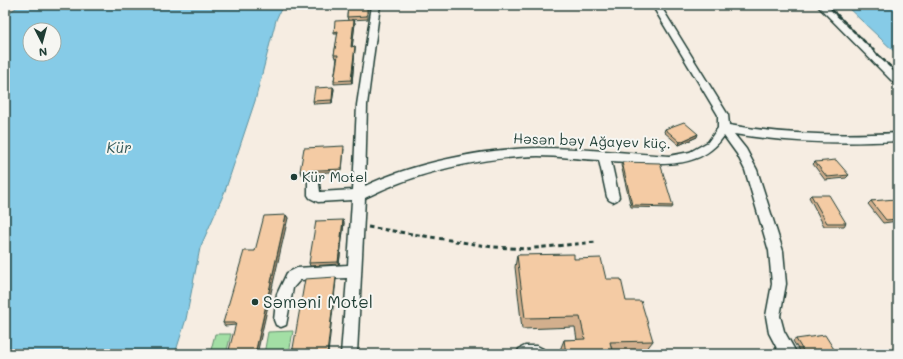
<svg xmlns="http://www.w3.org/2000/svg" width="903" height="359" font-family="Mali,sans-serif">
	<style>
		.green { fill: #a3dfa5; stroke: #618e6c }
		.water { fill: #86cbe7; stroke: #5d929f; fill-rule: evenodd }
		.lines { fill: none; stroke-linecap: round; stroke-linejoin: round }
		.minor-casing { stroke: #1f3d34; stroke-width: 3 }
		.path { stroke: #1f3d34; stroke-width: 3; stroke-dasharray: 4.5 3.5; stroke-linecap: butt }
		.minor { fill: #f6f6f2; fill-rule: evenodd }
		.rail { stroke: #1f3d34; stroke-width: 2.5; stroke-dasharray: 4.5 2.5; stroke-linecap: butt }
		.wall { fill: #d2af8d; stroke: #1f3d34 }
		.shaded-wall { fill: #ab8e73; stroke: #1f3d34 }
		.building { fill: #f4cba4; stroke: #1f3d34 }
		.poi-dot { fill: #1f3d34; stroke: #f6f6f2; stroke-width: 1.5 }
		.labels { text-anchor: middle; stroke-width: 4; stroke-linejoin: round; paint-order: stroke }
		.street-label { font-size: 14px; fill: #1f3d34; stroke: #f6f6f2 }
		.poi-label { font-size: 14px; fill: #1f3d34; stroke: #f6f6f2; text-anchor: start }
		.water-label { font-size: 15px; font-style: italic; fill: #345958; stroke: #f6f6f2 }
		.near-poi-label { font-size: 17px; fill: #1f3d34; stroke: #f6f6f2; text-anchor: start }
	</style>
	<rect width="100%" height="100%" fill="#f6ede2"/>
	<filter id="ink" filterUnits="userSpaceOnUse"><feTurbulence type="fractalNoise" baseFrequency=".025" numOctaves="2"/><feDisplacementMap in="SourceGraphic" scale="8" xChannelSelector="R" yChannelSelector="G"/><feConvolveMatrix kernelMatrix="1 2 1 2 8 2 1 2 1" color-interpolation-filters="sRGB"/></filter>
	<g filter="url(#ink)">
		<g class="green">
			<polygon points="293,331 289,354 264,354 268,332"/>
			<polygon points="215,334 231,334 226,354 210,354"/>
		</g>
		<g class="water">
			<path d="M20,5H285L280,11L276,20L255,101L225,191L200,248L186,319L175,354H5V16ZM30,30H54V54H30Z"/>
			<polygon points="845,5 898,5 898,55"/>
		</g>
		<g class="lines">
			<g class="minor-casing">
				<g id="minor">
					<path d="M372,5H380L367,105L365,186C412,163 487,148 539,148C582,148 626,153 669,156L690,152L708,142L718,128V115L652,5H660L728,115L729,125C786,135 841,136 898,133V141C843,144 789,143 734,134L746,149L757,170L783,251L786,284L780,316L784,331L797,354H780L769,333L766,316L772,284L769,251L745,170L737,154L724,136C698,174 651,163 611,161L619,197L617,200L613,202L609,200L607,197L599,160C579,159 558,156 538,156C481,157 416,172 365,198L357,354H341L347,278L300,280L293,288L286,325L281,327L276,325L274,320L277,294L287,273L297,268L348,265L352,200L318,202L310,198L308,195V179L310,176H318L320,192L353,190L357,105Z"/>
					<polygon points="817,5 826,5 898,75 898,84 894,83"/>
					<polygon points="525,346 537,346 543,349 545,354 517,354 519,349"/>
				</g>
			</g>
			<polyline class="path" points="368,227 493,247 525,249 596,242"/>
			<use href="#minor" class="minor"/>
			<polyline class="rail" points="827,5 898,74"/>
		</g>
		<g class="wall">
			<polygon points="348,5 368,5 368,19 351,20 354,20 355,23 352,47 355,46 355,49 352,83 334,84 334,81 337,57 335,58 334,55 338,34 334,34 334,32 348,20 347,17"/>
			<polygon points="333,87 334,89 332,103 314,104 313,101"/>
			<polygon points="665,129 697,137 679,145 664,132"/>
			<polygon points="344,149 342,171 301,174 300,171"/>
			<polygon points="622,162 673,206 672,208 631,207 621,165"/>
			<polygon points="815,162 849,175 846,178 825,180 813,164"/>
			<polygon points="897,169 898,169 898,176 894,171"/>
			<polygon points="811,195 846,223 844,226 824,226 809,197"/>
			<polygon points="871,201 898,201 898,221 883,223 868,204"/>
			<polygon points="286,215 288,218 236,325 225,326 223,323 255,251"/>
			<polygon points="343,220 344,223 339,264 310,266 309,263"/>
			<polygon points="517,255 574,259 606,279 626,301 653,341 645,351 613,352 613,354 560,354 560,350 564,340 577,340 575,327 522,329 515,267"/>
			<polygon points="796,339 837,354 801,354 793,341"/>
		</g>
		<g class="shaded-wall">
			<polygon points="354,20 355,23 352,49 351,47"/>
			<polygon points="355,46 355,49 352,83 351,80"/>
			<polygon points="333,87 334,89 332,103 332,100"/>
			<polygon points="698,134 697,137 679,145 680,142"/>
			<polygon points="286,215 288,218 257,354 255,354"/>
			<polygon points="343,220 344,223 339,264 338,262"/>
			<polygon points="336,277 336,280 328,354 327,354"/>
		</g>
		<g class="building">
			<polygon points="348,5 367,5 367,16 347,17"/>
			<polygon points="354,20 351,47 355,46 351,80 334,81 338,55 334,55 338,31 334,32 335,21"/>
			<polygon points="333,87 332,100 313,101 315,88"/>
			<polygon points="684,122 698,134 680,142 665,129"/>
			<polygon points="344,146 342,169 300,171 304,148"/>
			<polygon points="836,160 849,175 827,177 815,162"/>
			<polygon points="622,162 660,163 673,206 632,205"/>
			<polygon points="811,195 829,195 846,223 827,223"/>
			<polygon points="896,199 898,201 898,219 886,220 871,201"/>
			<polygon points="286,215 255,354 228,354 236,323 223,323 244,251 255,251 264,216"/>
			<polygon points="343,220 338,262 309,263 316,221"/>
			<polygon points="574,254 574,259 601,258 606,279 621,279 626,301 641,301 653,341 610,342 613,354 566,354 564,340 585,339 580,317 525,318 517,255"/>
			<polygon points="336,277 327,354 292,354 305,279"/>
			<polygon points="825,335 837,354 805,354 796,339"/>
		</g>
	</g>
	<g class="poi-dot">
		<circle cx="294" cy="177" r="4"/>
		<circle cx="255" cy="302" r="4"/>
	</g>
	<g class="labels">
		<g class="street-label">
			<text transform="translate(592 141) rotate(2)" y="5">Həsən bəy Ağayev küç.</text>
		</g>
		<g class="poi-label">
			<text x="302" y="182">Kür Motel</text>
		</g>
		<g class="water-label">
			<text x="119" y="153">Kür</text>
		</g>
		<g class="near-poi-label">
			<text x="263" y="308">Səməni Motel</text>
		</g>
	</g>
	<rect width="903" height="359" fill="none" stroke="#f6f6f2" stroke-width="20"/>
	<rect x="10" y="10" width="883" height="339" fill="none" stroke="#1f3d34" stroke-width="1.5" filter="url(#ink)"/>
	<g transform="translate(42 42) rotate(174)"><circle r="19" fill="#f6f6f2" stroke="#a0aca6"/>
	<path d="M0-3L7 15L0 10L-7 15Z" fill="#1f3d34"/>
	<text y="-6" font-size="11" font-weight="bold" text-anchor="middle" fill="#1f3d34">N</text>
	</g>
</svg>
